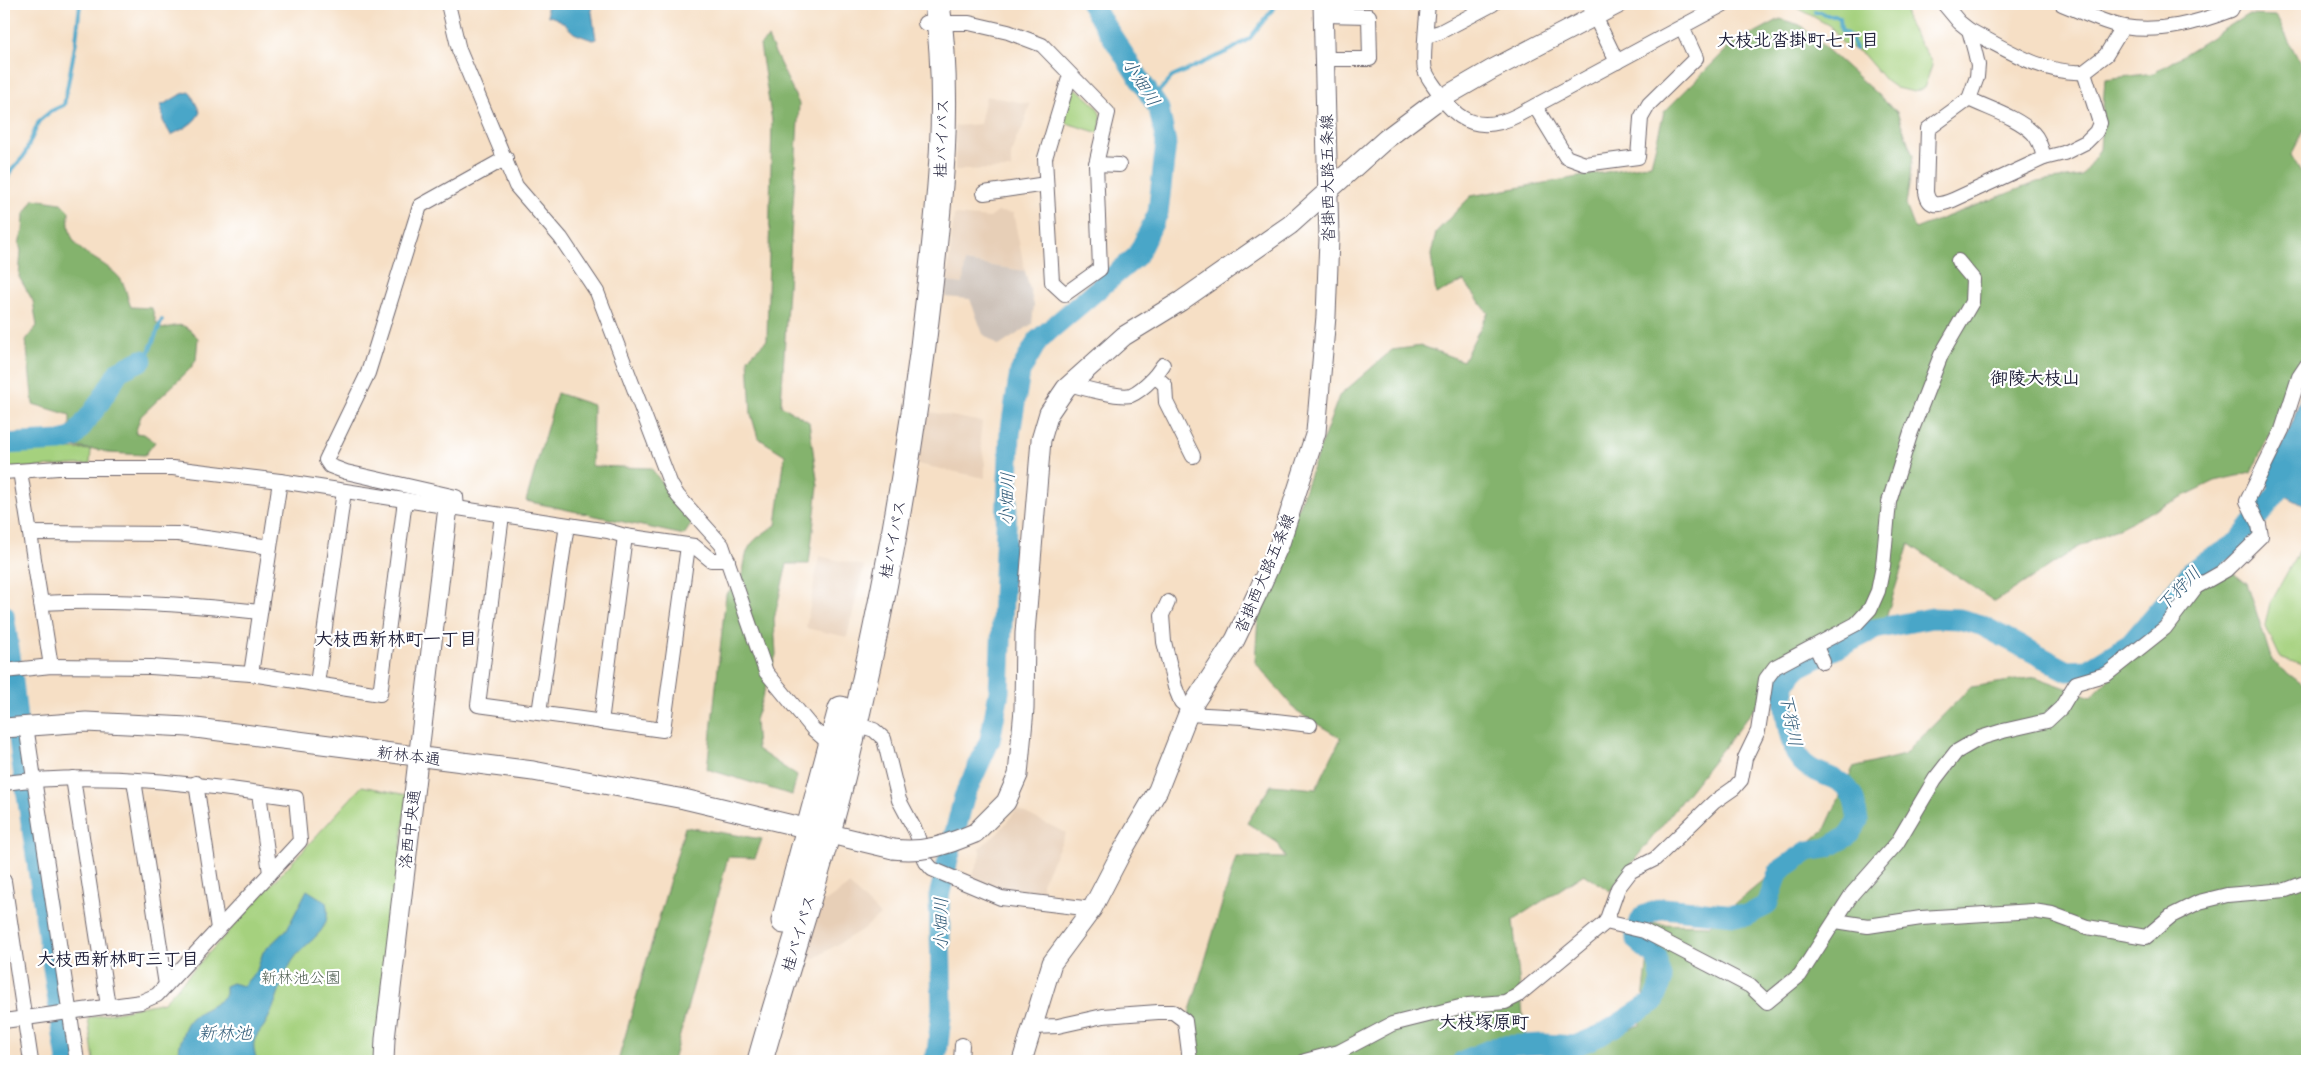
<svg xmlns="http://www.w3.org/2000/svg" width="2311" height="1065" font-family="'Indie Flower','Klee One',sans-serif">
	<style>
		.built { fill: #e7cfb7 }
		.industrial { fill: #cdc2b9 }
		.green { fill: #a5d17e; stroke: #647a5c }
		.forest { fill: #84b36d; stroke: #536a54 }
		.water { fill: #49a6c8; stroke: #366482 }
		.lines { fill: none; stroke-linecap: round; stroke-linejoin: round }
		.stream { stroke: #49a6c8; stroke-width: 4 }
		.river { stroke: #49a6c8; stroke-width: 21 }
		.street-casing { stroke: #6c646b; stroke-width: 16 }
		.secondary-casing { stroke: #6c646b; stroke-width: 21 }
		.highway-casing { stroke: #6c646b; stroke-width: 27 }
		.street { stroke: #fff; stroke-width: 14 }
		.secondary { stroke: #fff; stroke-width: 19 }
		.highway { stroke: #fff; stroke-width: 25 }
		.secondary-bridge-casing { stroke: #6c646b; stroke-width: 21; stroke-linecap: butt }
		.secondary-bridge { stroke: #fff; stroke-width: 19 }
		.labels { text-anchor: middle; stroke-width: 4.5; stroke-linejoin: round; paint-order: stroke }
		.street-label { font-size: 16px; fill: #22223b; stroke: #fff }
		.park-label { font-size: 16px; fill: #505f52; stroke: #fff }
		.neighbourhood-label { font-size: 18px; font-weight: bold; fill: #22223b; stroke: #fff }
		.water-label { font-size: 18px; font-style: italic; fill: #345d7a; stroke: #fff }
	</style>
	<rect width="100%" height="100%" fill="#fff"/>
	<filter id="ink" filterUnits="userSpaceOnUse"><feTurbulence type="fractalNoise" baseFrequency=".02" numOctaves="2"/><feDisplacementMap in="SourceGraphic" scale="10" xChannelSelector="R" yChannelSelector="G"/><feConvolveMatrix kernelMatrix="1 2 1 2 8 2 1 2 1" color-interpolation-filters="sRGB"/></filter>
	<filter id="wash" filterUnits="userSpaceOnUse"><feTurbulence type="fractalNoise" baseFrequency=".0096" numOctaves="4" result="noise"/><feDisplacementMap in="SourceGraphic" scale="20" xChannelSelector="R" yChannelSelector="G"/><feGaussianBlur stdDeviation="1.12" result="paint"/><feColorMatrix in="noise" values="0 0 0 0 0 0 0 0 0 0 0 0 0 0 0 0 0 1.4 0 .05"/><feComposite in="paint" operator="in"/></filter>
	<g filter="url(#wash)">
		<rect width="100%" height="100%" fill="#f6dfc5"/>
		<g class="built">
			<polygon points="986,96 1030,104 1022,130 1016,138 1011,155 1011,169 955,170 955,126 980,124"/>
			<polygon points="998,212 1013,213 1025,271 966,262 963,284 947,282 954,215 990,218"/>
			<polygon points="926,411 982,422 980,439 985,464 985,478 917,464"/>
			<polygon points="819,556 864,566 847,637 806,628"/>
			<polygon points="1017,809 1066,833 1042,883 1043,896 1017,894 996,890 971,878 981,856 979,848 998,833"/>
			<polygon points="849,885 880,915 865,928 813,959 808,958 808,943 821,901 825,902"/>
		</g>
		<polygon class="industrial" points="965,262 1025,271 1034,305 1032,324 999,346 983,334 970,299 945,297 947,282 963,284"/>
		<g class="green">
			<polygon points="1798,4 1900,4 1906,10 1907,22 1931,61 1932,66 1924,88 1914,92 1896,88 1886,81 1863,54 1843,44 1830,26 1796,7"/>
			<path d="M1077,89C1095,105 1105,108 1099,133L1060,121L1068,91Z"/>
			<polygon points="70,449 91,450 90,464 4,469 4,450"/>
			<polygon points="2307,537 2307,667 2280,657 2265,625 2270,603"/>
			<polygon points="362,786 407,795 376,1061 94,1061 88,1018 164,1002"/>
		</g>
		<g class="forest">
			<polygon points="2247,15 2276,16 2307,76 2307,125 2291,155 2307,182 2307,356 2251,473 2215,481 2077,548 1995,602 1909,544 1886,618 1784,671 1610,891 1584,874 1513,920 1525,1035 1461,1061 1194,1061 1189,1014 1236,857 1285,858 1278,843 1247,823 1271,785 1316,789 1341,738 1297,712 1255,662 1258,617 1339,396 1392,350 1422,346 1463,361 1488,313 1464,281 1436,294 1431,255 1436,232 1471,196 1651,164 1664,112 1730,46 1780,19 1800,25 1897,112 1913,156 1906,205 1915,229 2037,182 2082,176 2100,149 2105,79 2154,73"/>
			<path d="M768,38L799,104L781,405L809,422L818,486L809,564H787L774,619L776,655L755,720L757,749L797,776L792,795L707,769L726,594L742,580C747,545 746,544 776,525L785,455L758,438L751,414L748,358L767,340L772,121L760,45Z"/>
			<path d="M34,199L61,203L69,211C65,254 93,252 117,275C127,285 126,296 131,307L152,308L156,322L162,329C182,324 183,322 198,338L196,360L190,369L141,416L135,433L144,434L155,442L145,455L109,453L100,450L70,447V415L33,404L26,340L37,326L33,301L19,277L21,251L19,243L23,231L24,215Z"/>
			<polygon points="557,393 593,405 592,466 651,468 692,523 684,535 526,501"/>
			<polygon points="2221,565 2247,583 2272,661 2307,688 2307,1061 1535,1061 1640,1025 1652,924 1710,925 1825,829 1853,768 1904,755 1971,687 2036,677 2091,697"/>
			<polygon points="685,827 762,839 755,858 728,857 673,1061 618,1061"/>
		</g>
		<g class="water">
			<path d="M546,4H584L591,6L596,39L593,40C589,39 576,34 574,33C565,25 561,18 548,16Z"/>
			<path d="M190,92L200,112C195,124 181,130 171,135L163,121L161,105C172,101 179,93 190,92Z"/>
			<polygon points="2307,377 2307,506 2263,483 2293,421"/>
			<path d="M307,890L326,902C334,935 304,939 290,965C279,985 276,1007 264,1026C261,1030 255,1037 254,1042C253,1049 255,1055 257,1061H176C181,1047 181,1024 195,1015C206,1008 216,1005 225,996V986L232,983L243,986L257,970L263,952L287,929Z"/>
		</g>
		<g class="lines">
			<g class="stream">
				<polyline points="1815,12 1821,12 1825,15 1835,15 1840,18 1841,30 1851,37 1855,49"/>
				<polyline points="1153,98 1172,77 1231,50 1250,38 1277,4"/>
				<polyline points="4,188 10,172 24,156 39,121 51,111 64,105 76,41 80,4"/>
				<polyline points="142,360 148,354 162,320"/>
			</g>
			<g class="river">
				<polyline points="4,444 61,441 74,437 100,402 119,371 142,360"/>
				<polyline points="4,615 11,662 21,756 67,1061"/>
				<polyline points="933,1061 937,1053 942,1008 939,896 964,797 990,740 999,692 1010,434 1020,372 1038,340 1137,256 1158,213 1166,143 1159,109 1091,4"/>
				<path d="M1463,1061L1499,1046L1544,1044L1575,1046L1601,1035L1653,1002L1662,981L1657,958L1636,940V929L1643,916L1663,908L1745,916L1767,905L1779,871L1808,851L1827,848L1848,836L1858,821C1856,813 1856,802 1852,795C1841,773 1812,777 1799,758C1788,742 1783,702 1784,683L1799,667L1875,629L1932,618L1959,619L1981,625L2068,671L2087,670L2130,644L2192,571L2238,542L2280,489"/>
			</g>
		</g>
	</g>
	<g filter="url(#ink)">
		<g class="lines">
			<g class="street-casing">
				<g id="street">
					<polyline points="448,4 459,50 516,186 561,238 597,292 671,485 678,496 722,545 766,672 813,729 831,745"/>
					<path d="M1428,4C1427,17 1422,60 1425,70C1427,77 1433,84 1437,90C1457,124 1483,133 1518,115L1724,4"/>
					<polyline points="1589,4 1617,62"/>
					<path d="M1944,4L1959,22L1969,30L1975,52L1978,65L1977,77L1969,99C1989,109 2017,117 2033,133C2039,139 2042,149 2044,158"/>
					<path d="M2062,4C2082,12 2103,23 2124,27C2161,33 2197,23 2231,10L2234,4"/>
					<polyline points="1323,15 1369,16 1370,59 1325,59"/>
					<polyline points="925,23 969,23 1008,32 1042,45 1108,113 1096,164 1100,269 1065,294 1052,282 1045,158 1070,75"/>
					<path d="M1969,30C2004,48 2044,75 2084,72"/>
					<polyline points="1426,36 1440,32 1493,4"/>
					<path d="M1969,99L1928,129L1926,192C1929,209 1940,205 1953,200L2044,158L2064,153L2086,142L2096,132L2100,123L2084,72L2106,55L2123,27"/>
					<polyline points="1535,106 1566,157 1585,164 1638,157 1641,118 1649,104 1696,58 1682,27"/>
					<polyline points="1096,164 1119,165"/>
					<polyline points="984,193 1046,184"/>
					<polyline points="1155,376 1163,365"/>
					<path d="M1070,384C1082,388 1120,398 1131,395C1141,391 1148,383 1155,376L1165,385L1166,402L1193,456"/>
					<polyline points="20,471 51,666"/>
					<polyline points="4,472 58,468 173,468 280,481 608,531 625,536 694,546 711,560 728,560"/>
					<polyline points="457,508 456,497 346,472 330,466 326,460 368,373 420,206 506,158"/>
					<polyline points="502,515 478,705 663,730 688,546"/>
					<polyline points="30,533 178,534 270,547"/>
					<polyline points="1168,602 1162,615 1164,642 1175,687 1181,702 1190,709"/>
					<path d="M41,603C114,599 187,604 260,612"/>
					<polyline points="1816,647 1823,662"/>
					<polyline points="4,671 51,666 151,667 251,674 380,694 405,500"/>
					<polyline points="251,674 280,481"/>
					<polyline points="317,684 344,491"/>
					<polyline points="539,713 567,525"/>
					<polyline points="1188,714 1243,717 1310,725"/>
					<polyline points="601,722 625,536"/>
					<polyline points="849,722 874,730 884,739 899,800 916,832 926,862 932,869 1001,898 1092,909"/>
					<polyline points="26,726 77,1061"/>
					<polyline points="73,778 108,1006"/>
					<polyline points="134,780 166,985"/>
					<path d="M4,783C102,771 199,784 296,798L300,841L157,995L141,1002L4,1021"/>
					<polyline points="196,783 218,929"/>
					<polyline points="259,793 270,873"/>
					<polyline points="4,881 31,1061"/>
					<polyline points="1836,921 1868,926 1921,918 2033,911 2052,914 2087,927 2146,937 2171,916 2199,902 2227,895 2286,890 2307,882"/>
					<polyline points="1606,922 1618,888 1631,871 1655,859 1714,802 1734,788 1741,780 1745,758 1758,731 1766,679 1775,667 1856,624 1870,609 1878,591 1883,566 1889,502 1911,432 1941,355 1972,302 1973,279 1958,261"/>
					<polyline points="1032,1027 1058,1026 1103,1016 1158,1012 1173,1012 1185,1021 1190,1061"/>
					<polyline points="961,1061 962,1045"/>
					<polyline points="1305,1061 1339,1052 1392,1024 1468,1005 1505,1002 1517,996 1606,922 1644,931 1750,986 1767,1002 1800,975 1852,894 1897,843 1935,779 1956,752 1980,738 2003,731 2047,721 2061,708 2076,683 2107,674 2165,628 2196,587 2226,570 2261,536 2259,525 2247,501 2282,430 2299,377 2307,365"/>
				</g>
			</g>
			<g class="secondary-casing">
				<g id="secondary">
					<polyline points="4,728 86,722 188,727 533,771 684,799 893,849"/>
					<polyline points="975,833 1006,802 1018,775 1024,709 1025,633 1041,440 1049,413 1066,388 1124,336 1181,301 1290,225 1386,139 1434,103 1491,70 1618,4"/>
					<polyline points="384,1061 385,1039 448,507"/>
					<polyline points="1022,1061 1052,963 1092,909 1119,857 1158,790 1190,709 1235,640 1257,594 1280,543 1316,432 1326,316 1329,239 1323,4"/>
				</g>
			</g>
			<g class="highway-casing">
				<g id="highway">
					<polyline points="784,921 841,709"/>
					<path d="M760,1061C785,971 816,882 839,791C879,628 911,462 929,295C940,199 951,100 937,4"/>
				</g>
			</g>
			<use href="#street" class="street"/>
			<use href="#secondary" class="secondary"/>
			<use href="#highway" class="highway"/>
			<g class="secondary-bridge-casing">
				<path id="secondary-bridge" d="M893,849C925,853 946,845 975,833"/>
			</g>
			<use href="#secondary-bridge" class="secondary-bridge"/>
		</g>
	</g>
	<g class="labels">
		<g class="street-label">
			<text transform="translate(941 138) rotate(-88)" y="6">桂バイパス</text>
			<text transform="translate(1327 178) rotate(-91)" y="6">沓掛西大路五条線</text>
			<text transform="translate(892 539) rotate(-79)" y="6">桂バイパス</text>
			<text transform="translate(1264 573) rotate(-67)" y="6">沓掛西大路五条線</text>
			<text transform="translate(409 755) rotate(7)" y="6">新林本通</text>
			<text transform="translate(409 829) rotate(-83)" y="6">洛西中央通</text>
			<text transform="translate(798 933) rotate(-73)" y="6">桂バイパス</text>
		</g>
		<g class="park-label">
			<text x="301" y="983">新林池公園</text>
		</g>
		<g class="neighbourhood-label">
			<text x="1798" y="46">大枝北沓掛町七丁目</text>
			<text x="2035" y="384">御陵大枝山</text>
			<text x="396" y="645">大枝西新林町一丁目</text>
			<text x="118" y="965">大枝西新林町三丁目</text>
			<text x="1484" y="1028">大枝塚原町</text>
		</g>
		<g class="water-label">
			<text transform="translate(1141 82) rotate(58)" y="6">小畑川</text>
			<text transform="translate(1007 499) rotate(-88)" y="6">小畑川</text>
			<text transform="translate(2179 589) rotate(-46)" y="6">下狩川</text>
			<text transform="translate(1791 720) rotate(79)" y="6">下狩川</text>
			<text transform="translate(941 924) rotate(-90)" y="6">小畑川</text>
			<text x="225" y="1039">新林池</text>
		</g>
	</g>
	<rect width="2311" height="1065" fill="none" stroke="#fff" stroke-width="20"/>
</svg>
